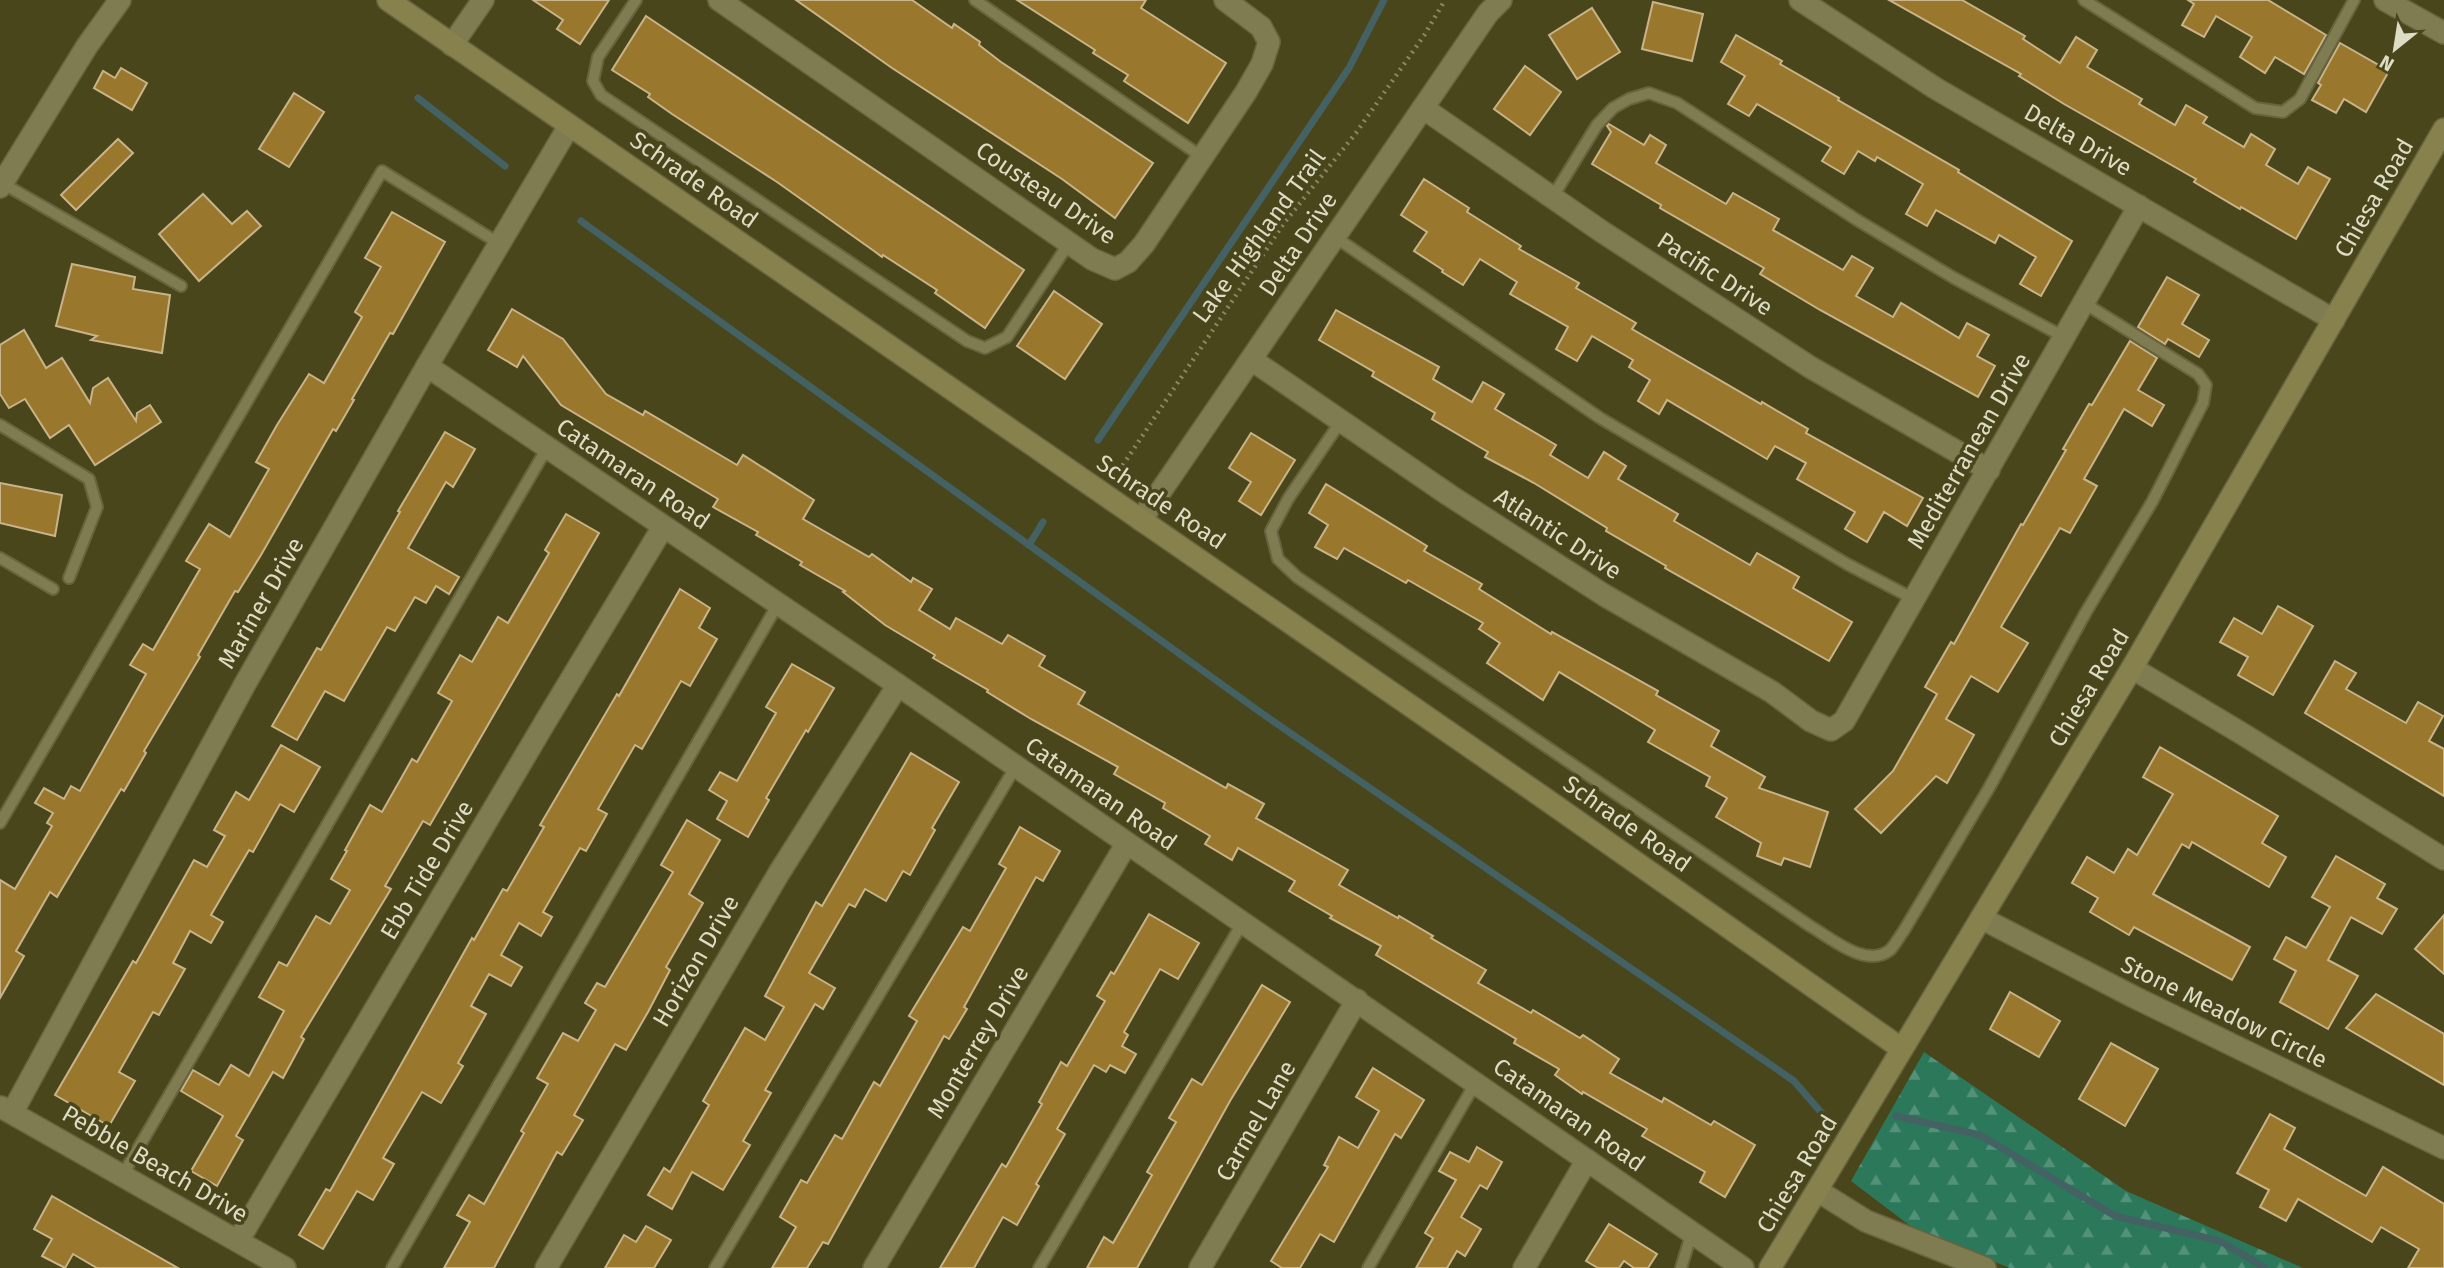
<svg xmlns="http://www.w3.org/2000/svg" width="2444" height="1268" font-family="'Fira Sans',sans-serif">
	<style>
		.forest { fill: url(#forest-firs) }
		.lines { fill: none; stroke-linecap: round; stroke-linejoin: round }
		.stream { stroke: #446264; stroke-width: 7 }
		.building { fill: #99772c; stroke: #c9b48a; stroke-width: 2 }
		.lane-casing { stroke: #67643f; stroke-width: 14 }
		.street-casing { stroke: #67643f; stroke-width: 24 }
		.secondary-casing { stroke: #67643f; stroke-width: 24 }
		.path { stroke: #8a8766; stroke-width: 4.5; stroke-dasharray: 2 5; stroke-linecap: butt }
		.lane { stroke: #807c51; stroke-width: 10 }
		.street { stroke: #807c51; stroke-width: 21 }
		.secondary { stroke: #87824d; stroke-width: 21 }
		.labels { text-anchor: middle; stroke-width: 7; stroke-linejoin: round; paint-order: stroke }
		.street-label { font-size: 24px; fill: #dddcc5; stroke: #4a461c }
	</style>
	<defs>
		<pattern id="forest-firs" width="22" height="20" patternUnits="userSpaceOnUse" patternTransform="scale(1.75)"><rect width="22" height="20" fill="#2b785a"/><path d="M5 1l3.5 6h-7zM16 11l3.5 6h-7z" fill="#539178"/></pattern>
	</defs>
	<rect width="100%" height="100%" fill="#4a461c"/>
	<polygon class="forest" points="1924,1052 2126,1191 2303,1268 2010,1268 1917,1231 1851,1181"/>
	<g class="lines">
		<g class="stream">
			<polyline points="418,98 505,166"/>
			<polyline points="581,221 1260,712 1794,1081 1826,1118"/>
			<polyline points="1098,440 1349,68 1384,0"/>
			<polyline points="1029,545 1043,522"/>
			<polyline points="1896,1116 1980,1135 2115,1216 2220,1241 2265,1268"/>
		</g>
	</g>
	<g class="building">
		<polygon points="533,0 609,0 580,44 557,29 563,20"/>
		<polygon points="796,0 912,0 952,28 954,24 980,42 979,45 1001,62 1153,163 1115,218 1062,179 892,68"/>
		<polygon points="1017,0 1146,0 1141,8 1226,63 1188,123 1124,81 1128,75 1093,53 1095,50"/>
		<polygon points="1889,0 1962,0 2025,36 2023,39 2060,63 2076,37 2097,50 2087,67 2142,99 2139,104 2175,125 2186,105 2207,117 2203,123 2244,147 2251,134 2275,149 2266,165 2298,184 2308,167 2330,179 2296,239 2241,207 2240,209 2194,182 2196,179 2064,104 2019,76 2021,74"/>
		<polygon points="2188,0 2268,0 2326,35 2304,74 2275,57 2265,73 2240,57 2252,37 2216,16 2204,37 2182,25 2194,4"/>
		<polygon points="1653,2 1703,14 1692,61 1642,49"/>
		<polygon points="1592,8 1620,52 1577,79 1549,35"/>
		<polygon points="646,16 1024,270 985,328 935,293 937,290 883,255 882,257 874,251 777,182 672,114 648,97 650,94 612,70"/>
		<polygon points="1736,35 1782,61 1780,64 1839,98 1838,100 1959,170 1958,172 2072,241 2041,296 2020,284 2036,257 1999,235 1995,243 1936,210 1927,226 1906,214 1923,184 1877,157 1875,161 1858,151 1844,174 1822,161 1831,147 1757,104 1749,116 1728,104 1745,76 1721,62"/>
		<polygon points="2340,43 2389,71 2366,112 2344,99 2336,113 2312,100 2321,85 2318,83"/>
		<polygon points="1525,66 1561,92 1530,135 1494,109"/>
		<polygon points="121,68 147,83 132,110 94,88 103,71 115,78"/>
		<polygon points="294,93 324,112 289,167 259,149"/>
		<polygon points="1609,124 1644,145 1650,135 1666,145 1656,163 1726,204 1733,193 1779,219 1773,230 1843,270 1852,256 1873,268 1856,296 1893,317 1901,303 1959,338 1967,323 1989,335 1977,356 1995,366 1978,397 1820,310 1760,274 1764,268 1660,208 1661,205 1592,164 1611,132 1607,126"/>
		<polygon points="118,139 133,153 76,210 61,195"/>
		<polygon points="1424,179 1469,208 1467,212 1521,246 1519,249 1579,283 1576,288 1636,323 1632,329 1761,404 1762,402 1808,429 1806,433 1923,498 1907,526 1884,512 1867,542 1845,529 1855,512 1797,479 1806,463 1775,446 1767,459 1667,400 1659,414 1638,401 1650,380 1629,367 1633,360 1592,336 1577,361 1556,349 1568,327 1510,294 1517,282 1480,259 1463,285 1442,272 1443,270 1414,251 1427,232 1401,215"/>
		<polygon points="203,194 232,224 247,211 261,226 199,281 159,234"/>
		<polygon points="392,212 445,242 393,334 390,333 352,399 354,400 336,431 333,429 261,555 238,592 235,591 198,655 200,657 144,751 146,753 124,791 121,789 57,897 50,892 16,951 24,956 0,998 0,880 15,889 52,826 47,823 53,813 35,803 44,788 64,799 71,786 80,791 146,674 130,665 143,644 153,650 200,569 186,561 209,524 230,537 269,469 256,462 277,425 309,374 324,383 362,317 355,312 381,267 365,258"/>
		<polygon points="72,264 135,277 133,289 170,295 162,353 91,340 97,336 56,326"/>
		<polygon points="2167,277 2199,295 2182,324 2209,340 2199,357 2168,339 2165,344 2138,327"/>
		<polygon points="1054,291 1102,324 1065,379 1017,346"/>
		<polygon points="512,309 563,339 606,394 643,415 645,411 737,465 743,455 814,500 803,519 869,557 872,554 911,582 913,578 932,589 919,610 950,629 956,618 1002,644 1008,635 1045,656 1039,666 1085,692 1078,704 1226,788 1228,784 1264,804 1256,818 1348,870 1339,885 1398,918 1399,916 1433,936 1431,938 1486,970 1478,983 1531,1013 1533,1010 1580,1038 1583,1035 1619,1059 1610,1073 1662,1102 1664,1098 1711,1125 1714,1121 1755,1145 1725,1197 1700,1182 1705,1172 1642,1136 1647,1129 1583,1092 1582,1094 1555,1075 1559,1069 1514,1043 1516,1039 1376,955 1381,946 1330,918 1332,916 1289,891 1295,881 1238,848 1232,860 1205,844 1210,836 1163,808 1165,803 1114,774 1118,767 1031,719 987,692 988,690 933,658 935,655 885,625 843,592 845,591 800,565 802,562 756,535 758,532 713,507 718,499 561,405 523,356 517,367 488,350"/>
		<polygon points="1336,310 1439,367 1433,379 1472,402 1483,382 1504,394 1495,409 1556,445 1550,455 1588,478 1604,452 1626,466 1618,479 1678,514 1674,521 1750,565 1757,553 1799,577 1793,588 1852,622 1829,661 1665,568 1666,566 1606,531 1607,528 1534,483 1485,457 1488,452 1432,419 1435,413 1372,376 1374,372 1319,340"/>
		<polygon points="24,330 46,368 62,358 90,403 93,388 108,378 136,421 137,413 150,405 161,422 95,465 69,425 50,438 25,399 9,408 0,394 0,345"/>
		<polygon points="2130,341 2157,358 2138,390 2164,405 2152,426 2124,409 2084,479 2097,486 2070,533 2060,528 2001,627 2028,643 1998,692 1971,676 1946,719 1974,735 1947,783 1936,776 1881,833 1855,809 1893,771 1937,694 1925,687 1951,642 1954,644 2021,524 2023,525 2066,450 2063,449 2089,404 2092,405"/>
		<polygon points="445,432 475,449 453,487 446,482 408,548 459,577 449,594 436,586 426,603 415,597 395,631 387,627 344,701 325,691 297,740 272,726 317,648 321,650 400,512 398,511"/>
		<polygon points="1251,433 1295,460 1261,515 1239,501 1251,482 1229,468"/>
		<polygon points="0,483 62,495 55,536 0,523"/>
		<polygon points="1326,484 1427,546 1424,551 1482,584 1479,589 1551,634 1552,632 1658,691 1656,695 1719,731 1711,746 1765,777 1759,788 1828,812 1810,867 1784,858 1781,865 1757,856 1761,843 1716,817 1727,798 1706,786 1710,777 1648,742 1655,730 1559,672 1543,700 1487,663 1500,643 1479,629 1483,623 1408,580 1406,583 1344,548 1337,559 1315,547 1328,525 1309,513"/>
		<polygon points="566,514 599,533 430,825 423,821 385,886 391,889 301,1037 304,1039 283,1078 273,1072 236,1136 243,1140 217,1186 191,1171 223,1116 181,1091 193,1070 219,1085 231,1065 249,1076 284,1011 259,997 279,962 287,966 316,916 330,924 350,890 331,879 347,851 345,850 370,805 382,812 412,759 417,762 452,701 438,693 460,655 472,662 498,617 508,623 549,553 545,550"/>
		<polygon points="680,589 710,608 699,628 717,639 690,686 681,681 642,749 635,745 598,809 607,814 586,851 580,848 543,912 552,917 541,936 519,923 501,955 522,967 511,986 489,974 471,1006 486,1014 458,1063 463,1066 441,1103 422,1092 383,1158 394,1164 373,1200 357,1191 323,1249 299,1235 326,1189 330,1191 472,938 474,940 503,889 507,891 544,827 540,825 617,694 619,696"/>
		<polygon points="2278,606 2313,626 2273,695 2238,675 2248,657 2220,642 2234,618 2262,634"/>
		<polygon points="2335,661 2356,673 2346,689 2406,723 2418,702 2443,716 2429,741 2444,749 2444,796 2305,713"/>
		<polygon points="792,664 834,688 808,732 806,730 766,798 769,800 748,837 717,819 727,801 709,790 720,772 737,781 776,713 766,707"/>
		<polygon points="281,745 320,767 294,812 280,804 253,852 249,850 211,915 223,922 211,943 190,931 173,963 185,969 159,1015 153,1012 119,1072 135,1081 109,1126 55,1095 133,961 136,963 194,860 207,867 225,836 214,830 236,792 249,800"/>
		<polygon points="2160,747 2278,816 2262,843 2286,857 2269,887 2192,842 2189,848 2182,844 2153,894 2250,947 2232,980 2134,927 2129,935 2090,912 2098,898 2072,883 2087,857 2114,873 2128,849 2137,855 2173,794 2143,777"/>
		<polygon points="911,753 959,782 932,828 935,830 910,875 903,871 886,901 865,889 855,907 849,904 809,973 835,988 823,1009 815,1004 765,1090 771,1093 743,1141 750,1145 723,1190 692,1172 672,1209 648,1195 664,1168 670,1172 709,1105 703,1101 745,1028 765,1040 784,1007 765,996 816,902 822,906"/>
		<polygon points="687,820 720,840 689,894 703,903 666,967 670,970 648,1012 626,1050 615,1044 574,1115 583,1120 562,1155 557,1152 494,1268 444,1268 470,1222 457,1215 469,1195 484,1204 524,1133 521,1131 548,1084 537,1078 563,1033 578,1041 596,1010 585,1003 597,983 605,987 673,872 661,865"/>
		<polygon points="1020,827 1060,851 1043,881 1036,877 964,1007 967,1009 949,1039 944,1036 828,1244 823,1242 807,1268 772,1268 796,1227 780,1217 801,1180 807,1183 835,1135 842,1139 874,1082 880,1086 917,1021 909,1016 963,927 970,931 1006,868 999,864"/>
		<polygon points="2336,856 2385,884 2377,898 2397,909 2382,934 2351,917 2328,960 2358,976 2328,1029 2280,1002 2296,971 2274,959 2286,937 2306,948 2330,907 2312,897"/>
		<polygon points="1149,914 1199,943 1178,979 1160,969 1124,1032 1128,1035 1122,1046 1136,1054 1125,1073 1110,1065 1106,1072 1094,1065 1057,1129 1065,1134 1036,1184 1039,1186 1017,1225 1003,1217 974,1268 940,1268 1002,1164 1006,1167 1042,1104 1039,1102 1061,1062 1067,1066 1105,1001 1097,996 1111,972 1114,974"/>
		<polygon points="2444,915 2444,974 2415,949"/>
		<polygon points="1262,985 1290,1002 1230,1101 1137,1268 1087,1268 1104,1237 1113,1243 1152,1175 1147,1172 1176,1122 1169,1118 1192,1079 1202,1085"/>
		<polygon points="2010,992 2060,1021 2039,1057 1990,1029"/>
		<polygon points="2376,994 2444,1034 2444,1085 2346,1028"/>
		<polygon points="2111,1043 2158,1069 2125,1126 2079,1099"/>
		<polygon points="1373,1068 1424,1100 1401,1138 1395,1134 1334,1242 1320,1234 1300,1268 1282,1268 1271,1261 1328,1167 1324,1165 1339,1137 1358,1148 1379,1111 1356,1097"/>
		<polygon points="2270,1114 2295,1128 2284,1149 2366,1196 2383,1167 2444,1204 2444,1268 2408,1268 2419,1249 2381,1227 2372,1242 2298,1199 2286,1221 2260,1207 2269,1190 2237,1173"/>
		<polygon points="1477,1147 1502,1162 1487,1189 1480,1185 1461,1217 1481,1229 1465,1256 1457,1251 1447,1268 1416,1268 1433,1238 1425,1233 1456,1180 1439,1171 1450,1152 1469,1162"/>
		<polygon points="52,1196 92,1219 178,1268 97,1268 73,1254 65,1268 42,1256 52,1239 34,1229"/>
		<polygon points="1609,1224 1657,1254 1648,1268 1634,1268 1624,1261 1619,1268 1598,1268 1586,1261"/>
		<polygon points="646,1226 671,1240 654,1268 605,1268 624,1235 636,1242"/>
	</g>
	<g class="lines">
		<g class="lane-casing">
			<g id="lane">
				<polyline points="636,0 598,57 593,81 601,95 967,341 985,348 1007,337 1069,243"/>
				<polyline points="975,0 1202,157"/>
				<polyline points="2084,0 2255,108 2283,112 2300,99 2354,0"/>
				<polyline points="2,183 181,286"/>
				<polyline points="1552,198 1597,125 1613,108 1629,99 1649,93 1677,103 1857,220 1954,278 2064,337"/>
				<polyline points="1335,237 1600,418 1847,564 1914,599"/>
				<path d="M1341,421L1288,499L1271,531L1278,559L1297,577L1810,926C1831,938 1866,969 1890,950C1895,945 1899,937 1903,932L1989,788L2086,612L2152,502L2203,403L2206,385L2198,374L2084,303"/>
				<polyline points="0,425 89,479 97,507 69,578"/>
				<polyline points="0,558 53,589"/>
				<polyline points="0,823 382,171 500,244"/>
				<polyline points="122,1176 547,448"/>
				<polyline points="392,1268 778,604"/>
				<polyline points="715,1268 1016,766"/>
				<polyline points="1039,1268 1243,922"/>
				<polyline points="1368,1268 1476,1082"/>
				<polyline points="1681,1268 1692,1232"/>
			</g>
		</g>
		<g class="street-casing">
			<g id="street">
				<polyline points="719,0 1092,259 1115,269 1128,262 1144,244 1246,92 1262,64 1269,42 1261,27 1225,0"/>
				<polyline points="1800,0 1935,88 2334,320"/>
				<polyline points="2385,0 2444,33"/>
				<polyline points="452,45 483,0"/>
				<polyline points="1423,108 1601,231 1810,367 1989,470"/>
				<polyline points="0,187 87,46 120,0"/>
				<polyline points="1252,360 1449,495 1604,595 1772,692 1811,721 1831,730 1844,721 2139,206"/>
				<polyline points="427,366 898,685 1743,1268"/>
				<polyline points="1141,520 1488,13 1501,0"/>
				<polyline points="2132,668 2241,733 2444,859"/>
				<polyline points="1981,918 2134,997 2444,1148"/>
				<polyline points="1,1107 285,1268"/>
				<polyline points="12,1113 245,684 427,366 569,126"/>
				<polyline points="1818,1191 1866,1221 1985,1268"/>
				<polyline points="238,1241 544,724 663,527"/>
				<polyline points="546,1268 779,873 898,685"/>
				<polyline points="874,1268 1127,843"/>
				<polyline points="1200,1268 1357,1000"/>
				<polyline points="1524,1268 1587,1160"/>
			</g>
		</g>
		<g class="secondary-casing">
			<g id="secondary">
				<polyline points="388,0 1544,798 1902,1049"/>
				<polyline points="1770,1268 2132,668 2444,129"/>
			</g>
		</g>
		<polyline class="path" points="1115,477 1284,223 1356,133 1425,34 1445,0"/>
		<use href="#lane" class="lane"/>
		<use href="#street" class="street"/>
		<use href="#secondary" class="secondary"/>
	</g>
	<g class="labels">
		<g class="street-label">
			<text transform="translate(2078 140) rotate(30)" y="8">Delta Drive</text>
			<text transform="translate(694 180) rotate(35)" y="8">Schrade Road</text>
			<text transform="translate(1046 193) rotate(34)" y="8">Cousteau Drive</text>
			<text transform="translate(2374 198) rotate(-60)" y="8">Chiesa Road</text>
			<text transform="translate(1259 236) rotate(-54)" y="8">Lake Highland Trail</text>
			<text transform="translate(1298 244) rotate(-56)" y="8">Delta Drive</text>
			<text transform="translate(1715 274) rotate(33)" y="8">Pacific Drive</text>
			<text transform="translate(1969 451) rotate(-60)" y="8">Mediterranean Drive</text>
			<text transform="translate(633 474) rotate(34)" y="8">Catamaran Road</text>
			<text transform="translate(1161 502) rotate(34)" y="8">Schrade Road</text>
			<text transform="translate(1558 534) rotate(33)" y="8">Atlantic Drive</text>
			<text transform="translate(261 603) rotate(-60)" y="8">Mariner Drive</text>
			<text transform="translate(2089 688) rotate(-59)" y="8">Chiesa Road</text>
			<text transform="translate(1101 794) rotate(35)" y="8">Catamaran Road</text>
			<text transform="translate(1627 824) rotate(35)" y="8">Schrade Road</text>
			<text transform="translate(427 870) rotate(-59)" y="8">Ebb Tide Drive</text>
			<text transform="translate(696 961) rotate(-60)" y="8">Horizon Drive</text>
			<text transform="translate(2224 1012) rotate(26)" y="8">Stone Meadow Circle</text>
			<text transform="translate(978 1042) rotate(-59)" y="8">Monterrey Drive</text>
			<text transform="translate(1569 1115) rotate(35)" y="8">Catamaran Road</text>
			<text transform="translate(1256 1121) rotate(-60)" y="8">Carmel Lane</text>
			<text transform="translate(155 1164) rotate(30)" y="8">Pebble Beach Drive</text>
			<text transform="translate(1797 1174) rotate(-59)" y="8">Chiesa Road</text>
		</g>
	</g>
	<g transform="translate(2395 49) rotate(210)" stroke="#4a461c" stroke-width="5" paint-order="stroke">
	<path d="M0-5L12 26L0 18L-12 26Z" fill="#dddcc5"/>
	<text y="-10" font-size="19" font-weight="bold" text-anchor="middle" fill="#dddcc5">N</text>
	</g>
</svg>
